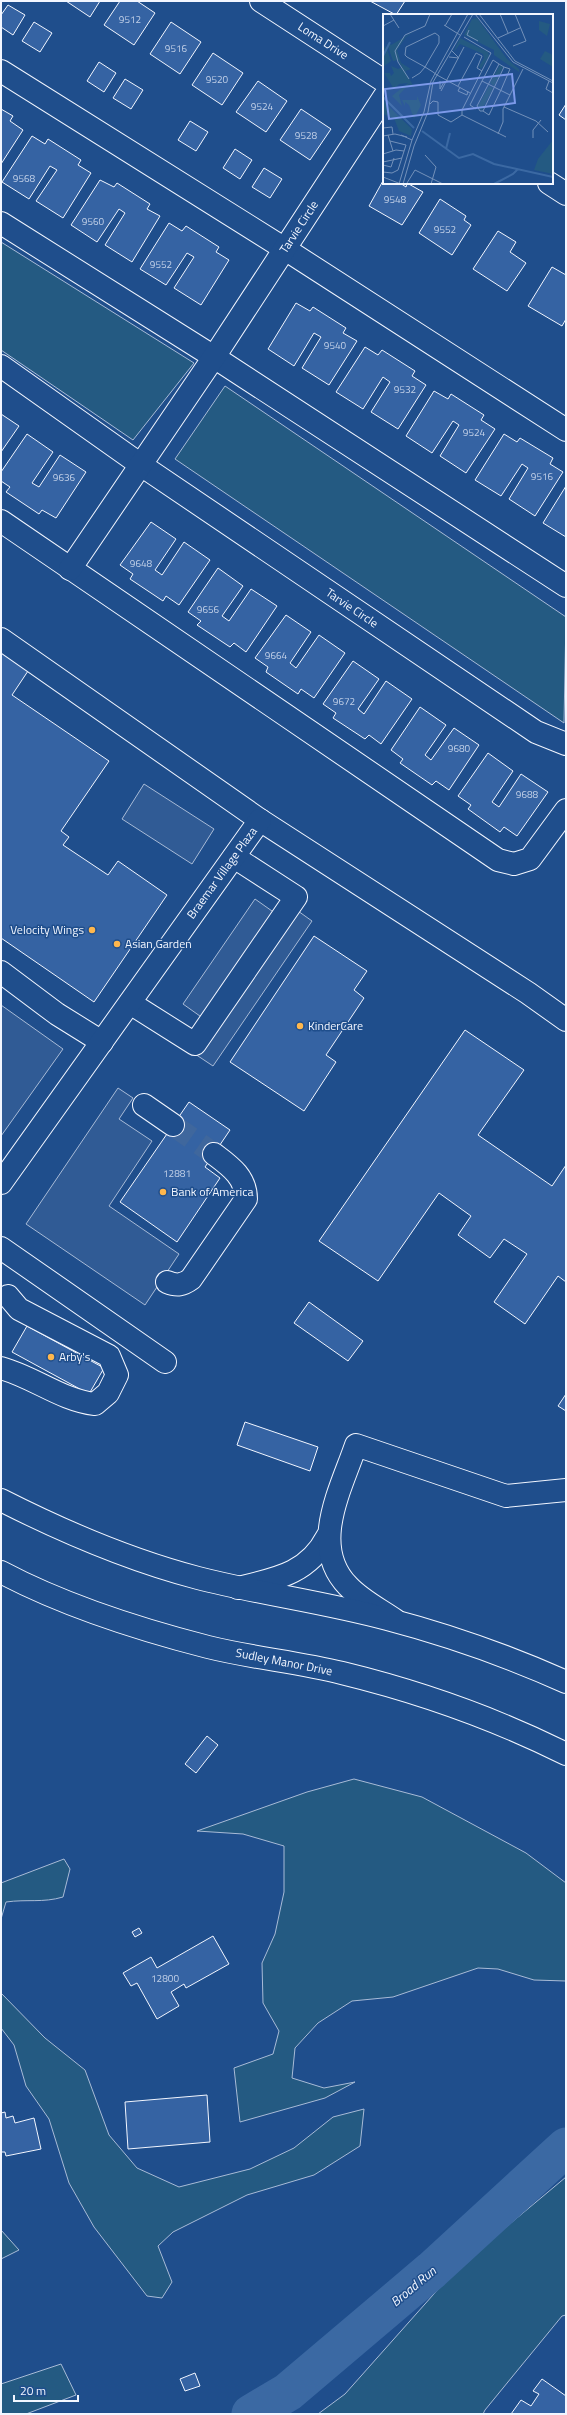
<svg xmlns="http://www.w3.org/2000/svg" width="567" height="2415" font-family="'Titillium Web',sans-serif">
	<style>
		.green { fill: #245a82; stroke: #a8bbd7 }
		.parking { fill: #305b95; stroke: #a8bbd7 }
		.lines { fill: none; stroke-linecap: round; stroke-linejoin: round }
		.river { stroke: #3b69a3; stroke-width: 39 }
		.building { fill: #3563a3; stroke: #f2f6ff }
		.minor-tunnel { stroke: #3f679d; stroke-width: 22; stroke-dasharray: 22 11; stroke-linecap: butt }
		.minor-casing { stroke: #f2f6ff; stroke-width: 24 }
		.major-casing { stroke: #f2f6ff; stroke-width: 24 }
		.minor { stroke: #1f4e8c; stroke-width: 22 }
		.major { stroke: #1f4e8c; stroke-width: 22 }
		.poi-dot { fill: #ffb74d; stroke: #1f4e8c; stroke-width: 1.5 }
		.labels { text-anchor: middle; stroke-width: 3; stroke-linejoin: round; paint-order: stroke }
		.number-label { font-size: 10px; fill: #c3d1e8 }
		.street-label { font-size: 12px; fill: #f2f6ff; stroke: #1f4e8c }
		.poi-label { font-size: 12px; fill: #f2f6ff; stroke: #1f4e8c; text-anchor: start }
		.water-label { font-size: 13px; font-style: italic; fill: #f2f6ff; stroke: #1f4e8c }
		.inset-river { fill: none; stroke: #3b69a3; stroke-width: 2 }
		.inset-road { fill: none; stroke: #7391ba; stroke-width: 1 }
		.view { fill: #7d9aea; fill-opacity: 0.15; stroke: #7d9aea; stroke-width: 2 }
		.inset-edge { fill: none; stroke: #f2f6ff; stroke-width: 2 }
	</style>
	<rect width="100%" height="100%" fill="#1f4e8c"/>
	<g class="green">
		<polygon points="1,242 194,363 133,440 1,350"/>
		<polygon points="225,386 566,617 564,723 175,459"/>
		<polygon points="354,1779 422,1797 526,1853 566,1883 566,1981 534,1980 498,1969 478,1968 393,1997 352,2001 318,2023 295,2048 292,2078 324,2088 355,2082 325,2098 240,2122 234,2068 273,2054 279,2031 263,2003 262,1963 275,1934 284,1892 284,1846 243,1834 197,1831 307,1792"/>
		<path d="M64,1859L70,1869L63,1897C43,1903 27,1899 6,1902L1,1919V1883Z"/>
		<polygon points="1,1993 45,2038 85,2070 109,2135 137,2168 179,2187 250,2169 294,2148 333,2117 364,2109 360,2146 314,2175 247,2195 173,2232 158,2246 172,2282 162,2298 147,2296 94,2227 69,2183 49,2119 26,2086 14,2045 1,2028"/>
		<polygon points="566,2177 566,2315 562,2316 485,2410 483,2414 318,2414 345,2394 457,2268"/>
		<polygon points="1,2230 19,2250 1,2259"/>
		<polygon points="61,2364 76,2395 26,2414 1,2414 1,2384"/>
	</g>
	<g class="parking">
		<polygon points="144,784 214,829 192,864 122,819"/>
		<polygon points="255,899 289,923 298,911 312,921 213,1066 195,1054 214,1026 183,1004"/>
		<polygon points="1,1005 63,1049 1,1136"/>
		<polygon points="118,1088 133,1098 119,1119 152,1141 109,1206 179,1254 145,1305 26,1224"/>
	</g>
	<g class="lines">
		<polyline class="river" points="251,2414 288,2392 432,2270 566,2147"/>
	</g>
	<g class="building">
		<polygon points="66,1 100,1 90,17"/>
		<polygon points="120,1 137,1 155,13 134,45 104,25"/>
		<polygon points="370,1 405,1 396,15"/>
		<polygon points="8,5 25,15 13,35 1,27 1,15"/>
		<polygon points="34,22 52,33 40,52 22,41"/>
		<polygon points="171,22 201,42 180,74 150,54"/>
		<polygon points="213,53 243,73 222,105 192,85"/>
		<polygon points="99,62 116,73 104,92 87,81"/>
		<polygon points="125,79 143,90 131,109 113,98"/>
		<polygon points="258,81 287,101 266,132 236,112"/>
		<polygon points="566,104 566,120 559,115"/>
		<polygon points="1,109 13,116 10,121 23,130 1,164"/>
		<polygon points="301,109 331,129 310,160 280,140"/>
		<polygon points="190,121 208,132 196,151 178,140"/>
		<polygon points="32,136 45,144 48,139 81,160 78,165 91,173 63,218 36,201 57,170 50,166 29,199 2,182"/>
		<polygon points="235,149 252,160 240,179 223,168"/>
		<polygon points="264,168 282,179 270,198 252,187"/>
		<polygon points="384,179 384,183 400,183 406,187 407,183 423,192 402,225 369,206"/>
		<polygon points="100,180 114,187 117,183 150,204 147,209 160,216 132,262 105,245 125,213 119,209 97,242 71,225"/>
		<polygon points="440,199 466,216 464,220 471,225 452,255 419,233"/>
		<polygon points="169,223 182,231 186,226 219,247 216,252 229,260 201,305 174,288 194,257 187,253 166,285 140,269"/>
		<polygon points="498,231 516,242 510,252 526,263 507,291 473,269"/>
		<polygon points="552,267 566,275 566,319 562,326 528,306"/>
		<polygon points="296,303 310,311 313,307 346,328 343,333 357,341 329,385 302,368 321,337 314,333 294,366 268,349"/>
		<polygon points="365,347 378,355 382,350 415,371 412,376 426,385 398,429 371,412 390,382 383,377 363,409 336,392"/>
		<polygon points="434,391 448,399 451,394 484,415 481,420 495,429 466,473 440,456 459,425 453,421 432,453 406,436"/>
		<polygon points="1,414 19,426 1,452"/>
		<polygon points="27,434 53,452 32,483 39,487 60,455 86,472 56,518 42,510 39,514 6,492 10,487 1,481 1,472"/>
		<polygon points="504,434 517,442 520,438 553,458 550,464 563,472 535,516 509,499 528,468 522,464 501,496 475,480"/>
		<polygon points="566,486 566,537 543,523"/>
		<polygon points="151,522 176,539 155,570 162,575 184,542 210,560 179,605 166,596 163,601 130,579 133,574 120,565"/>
		<polygon points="218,568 243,586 222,616 229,621 251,589 277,606 246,652 234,643 230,647 197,625 201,621 188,612"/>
		<polygon points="286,615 311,632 290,663 296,668 319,635 345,653 314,698 301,689 298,694 266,672 268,667 255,658"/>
		<polygon points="1,652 28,671 12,695 109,761 61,831 69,837 63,845 108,875 118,861 167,895 94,1002 1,938"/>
		<polygon points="353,661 379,679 358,709 364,714 386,681 412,699 381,744 369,735 365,739 333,718 336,713 323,704"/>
		<polygon points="420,707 446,725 425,755 431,760 454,728 479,745 449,790 436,781 432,785 400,763 403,759 391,750"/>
		<polygon points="488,753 513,771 492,802 499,807 521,774 548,792 517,836 504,827 500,832 468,809 471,805 458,796"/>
		<polygon points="314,936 367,971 354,990 364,998 326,1055 336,1062 304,1111 230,1062"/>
		<polygon points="465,1030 524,1070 478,1135 552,1186 566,1165 566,1282 558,1276 525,1324 494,1302 527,1254 504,1239 490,1258 458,1235 471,1216 439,1193 378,1281 319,1241"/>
		<polygon points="189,1102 230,1130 205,1167 220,1178 177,1242 120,1202"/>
		<polygon points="309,1302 363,1341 348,1361 294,1323"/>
		<polygon points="27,1326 104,1368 89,1394 12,1352"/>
		<polygon points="566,1394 566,1411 558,1406"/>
		<polygon points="245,1422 318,1447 310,1471 237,1445"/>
		<polygon points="207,1736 218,1745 196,1773 185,1764"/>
		<polygon points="139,1928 142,1933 135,1937 132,1932"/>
		<polygon points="213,1936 229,1964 186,1988 184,1984 171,1992 179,2006 157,2019 137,1983 131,1986 123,1973 151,1957 157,1968"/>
		<polygon points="207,2095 210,2142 128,2149 125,2102"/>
		<polygon points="5,2112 6,2118 13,2116 15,2123 34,2118 41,2149 6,2156 5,2152 1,2152 1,2113"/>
		<polygon points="195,2373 200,2386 185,2391 180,2379"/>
		<polygon points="542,2379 566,2396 566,2414 511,2414 521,2400 531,2406 539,2394 533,2391"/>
	</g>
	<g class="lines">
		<polyline class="minor-tunnel" points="173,1125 214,1154"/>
		<g class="minor-casing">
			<g id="minor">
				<polyline points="261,1 384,81"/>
				<polyline points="1,71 285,249 566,430"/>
				<polyline points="549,183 566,194"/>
				<polyline points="1,223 214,357 566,586"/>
				<polyline points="1,366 141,465 536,732 566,744"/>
				<polyline points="1,521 498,860 514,864 530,859 566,810"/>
				<polyline points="70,569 214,357 384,97"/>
				<polyline points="1,639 260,820 528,993 566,1020"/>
				<polyline points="1,972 57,1014 102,1042"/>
				<polyline points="130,1003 195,1044 296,897 234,857"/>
				<polyline points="144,1105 173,1125"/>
				<polyline points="1,1183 260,820"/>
				<polyline points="1,1248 165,1362"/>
				<path d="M167,1282C177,1286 183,1285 191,1279L246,1199C246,1177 230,1166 214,1154"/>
				<path d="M1,1368C34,1377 61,1400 95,1404L108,1393L117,1375L109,1356L19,1309L8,1296"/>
				<path d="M238,1588C275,1579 308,1574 327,1537"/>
				<path d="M395,1620C379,1609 361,1600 348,1586C309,1546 341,1489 356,1445L506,1496L566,1490"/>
			</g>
		</g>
		<g class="major-casing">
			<g id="major">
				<path d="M1,1500C64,1532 129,1560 198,1578C260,1594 324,1602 387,1619C448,1635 508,1656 566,1682"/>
				<path d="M1,1572C65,1606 138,1629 208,1647C252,1658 298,1662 342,1673C420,1692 494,1718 566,1754"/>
			</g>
		</g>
		<use href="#minor" class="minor"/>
		<use href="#major" class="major"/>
	</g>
	<g class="poi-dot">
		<circle cx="92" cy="930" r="4"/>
		<circle cx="117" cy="944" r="4"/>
		<circle cx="300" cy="1026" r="4"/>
		<circle cx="163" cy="1192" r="4"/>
		<circle cx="51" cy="1357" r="4"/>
	</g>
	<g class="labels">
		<g class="number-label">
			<text x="130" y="23">9512</text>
			<text x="176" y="52">9516</text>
			<text x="217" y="83">9520</text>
			<text x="262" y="110">9524</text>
			<text x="306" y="139">9528</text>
			<text x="24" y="182">9568</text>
			<text x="395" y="203">9548</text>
			<text x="93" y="225">9560</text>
			<text x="445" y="233">9552</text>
			<text x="161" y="268">9552</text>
			<text x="335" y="349">9540</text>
			<text x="405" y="393">9532</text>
			<text x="474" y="436">9524</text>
			<text x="542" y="480">9516</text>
			<text x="64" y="481">9636</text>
			<text x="141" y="567">9648</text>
			<text x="208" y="613">9656</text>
			<text x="276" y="659">9664</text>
			<text x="344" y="705">9672</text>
			<text x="459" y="752">9680</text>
			<text x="527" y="798">9688</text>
			<text x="177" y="1177">12881</text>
			<text x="165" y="1982">12800</text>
		</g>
		<g class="street-label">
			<text transform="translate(323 41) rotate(33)" y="4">Loma Drive</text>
			<text transform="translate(299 227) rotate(-57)" y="4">Tarvie Circle</text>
			<text transform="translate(352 608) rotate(34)" y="4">Tarvie Circle</text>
			<text transform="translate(222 873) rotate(-54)" y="4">Braemar Village Plaza</text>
			<text transform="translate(284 1662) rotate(11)" y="4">Sudley Manor Drive</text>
		</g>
		<g class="poi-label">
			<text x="84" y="934" text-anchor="end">Velocity Wings</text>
			<text x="125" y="948">Asian Garden</text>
			<text x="308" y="1030">KinderCare</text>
			<text x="171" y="1196">Bank of America</text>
			<text x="59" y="1361">Arby's</text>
		</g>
		<g class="water-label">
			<text transform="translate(413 2286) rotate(-40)" y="5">Broad Run</text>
		</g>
	</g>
	<g transform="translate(383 14)">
		<rect width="170" height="170" fill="#1f4e8c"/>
		<path d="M94,4L124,45L136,55V58L111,41V36L81,21L89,5ZM156,7L167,10L164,22L156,16ZM30,18L22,24L14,36L18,49L28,55L22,57L32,75L26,70L16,81L19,92L9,82L25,69L16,70L11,75L1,59H7L8,62L11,59L8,52L15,55L19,53L15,46L10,47L4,30L6,29L8,31ZM77,24L105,38L106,42L98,55L96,52L101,44L100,40L77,30L70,39ZM3,32L8,47L0,53V35ZM162,37L170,41V53L157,45ZM117,51L120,53L111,72L107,69ZM106,72L110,74L99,96L94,94ZM34,82L38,91L31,105L26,91L22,88V92L19,86H34ZM0,87L29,115L28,122L16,117L11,104L0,100ZM170,126V160L151,156L155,145Z" fill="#245a82"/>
		<path class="inset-river" d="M0,42L7,28M0,83L31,114M39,117L76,144L90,140L111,150L170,163M63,135L67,119M111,170L130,160L135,155"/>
		<path class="inset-road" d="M7,0L16,14M92,0L130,48L170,69M96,0L132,47L170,67M117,0L125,19M61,11L77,21M0,12L11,6M62,12L69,0M86,16L84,21L95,27M115,24L137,14M130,32L143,27L132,0M66,43L76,44L69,37M116,50L121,53L100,97H97L94,92ZM29,64L37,59L42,53L46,46L56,29V22L52,19L23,33L22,41L24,43L42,53L50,58L54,61L87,79M26,65L15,48L12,37L22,21L42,12L47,0M57,67V75L61,68M99,67L127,81M166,67L163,75L170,79M75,72L93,39L99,42L94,54L99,57M77,73L75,77L84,81L85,77M58,77L81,33M47,90L50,87L55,88V101L68,108L79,101M121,93L153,107L165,118M93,95L87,91L99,67L110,46L116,50M100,97L106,101L118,76L127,55L121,53M79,101V96L108,39L81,23M79,101L123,123M0,114L9,113L10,120M115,120L120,108V95L140,55M5,121L10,137M18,121L29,126M0,122L12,120L24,123M150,124V116L158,106M0,140L13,136L21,137M42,141L53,153L48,170M0,148L19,144M0,151L8,153L11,144M0,158L9,159L15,156L23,131L7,127M0,163L18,170M24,169L32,156L60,170M16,170L29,126L41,98L48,67L85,0M20,170L31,132L45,98L50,68L90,0"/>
		<path class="view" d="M129,60L132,89L6,105L2,75Z"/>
		<rect width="170" height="170" class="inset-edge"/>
	</g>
	<rect width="567" height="2415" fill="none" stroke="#f2f6ff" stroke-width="4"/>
	<path d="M14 2395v6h64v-6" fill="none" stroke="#f2f6ff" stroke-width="2"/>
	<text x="20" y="2395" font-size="12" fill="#f2f6ff" stroke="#1f4e8c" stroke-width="3" paint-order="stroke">20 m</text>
</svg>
